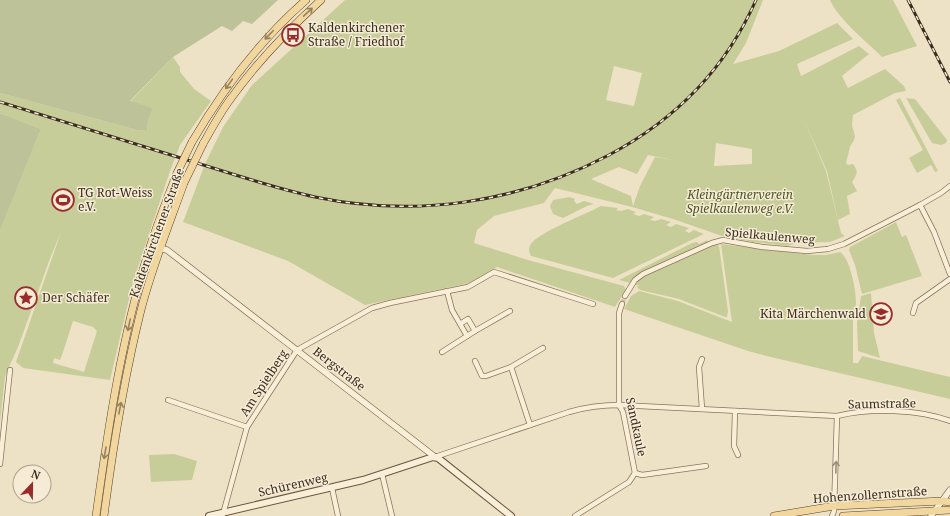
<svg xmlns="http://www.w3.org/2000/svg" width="950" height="516" font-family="'Noto Serif',serif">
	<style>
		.green { fill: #c7cd99; fill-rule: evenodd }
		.cemetery { fill: #bdc298 }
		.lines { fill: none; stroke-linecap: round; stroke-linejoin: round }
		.minor-tunnel { stroke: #cabea5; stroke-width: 4.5; stroke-dasharray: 4.5 2; stroke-linecap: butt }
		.minor-casing { stroke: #8a745b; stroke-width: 6 }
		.tertiary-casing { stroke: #8a745b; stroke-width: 7 }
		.secondary-casing { stroke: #6c553e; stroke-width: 8 }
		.primary-casing { stroke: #58422f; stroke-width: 8 }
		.minor { stroke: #f9efd9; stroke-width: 4.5 }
		.tertiary { stroke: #f9efd9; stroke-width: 5.5 }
		.secondary { stroke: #f9efd9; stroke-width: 6 }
		.primary { stroke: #f1d79e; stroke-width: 7 }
		.rail-casing { stroke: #3a2c1f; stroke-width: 3 }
		.rail { stroke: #f6ecd5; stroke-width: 1.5; stroke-dasharray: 4.5; stroke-linecap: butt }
		.primary-bridge-casing { stroke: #58422f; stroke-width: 8; stroke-linecap: butt }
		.primary-bridge { stroke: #f1d79e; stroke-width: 7 }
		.oneway { stroke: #96825e }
		.oneway2 { stroke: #9a8e7c }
		.labels { text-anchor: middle; stroke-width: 3; stroke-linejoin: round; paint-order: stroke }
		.poi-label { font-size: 12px; fill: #3a2c1f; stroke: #f6ecd5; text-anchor: start }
		.park-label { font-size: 12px; font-style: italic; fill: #4a5626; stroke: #f6ecd5 }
		.street-label { font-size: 12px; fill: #3a2c1f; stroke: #f6ecd5 }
	</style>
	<rect width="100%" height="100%" fill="#eee2c6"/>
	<g class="green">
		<path d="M345,0H763L746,43L733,64L779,51L837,23L853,39L797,64L801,76L859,46L869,54L842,76L848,88L885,69L904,86L906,91L895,93L853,115L852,125L855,136L854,140L850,147L846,163L848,165L853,164C859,172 857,174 852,182L857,191L847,196L850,214L838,220L827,171L804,120L826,171L841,233L845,236L830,242L797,243L787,246L753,242L719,235L676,220L632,207L555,188L544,203L494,216L477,230L474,243L528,260L624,286L626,290L615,307L497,267L470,283L365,305L288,261L183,222L205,164L223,127L252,85ZM614,66L642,73L634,106L606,100ZM716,143L752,149V164L714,166ZM648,155L673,160L655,157L640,186L633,206L631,196L591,179L619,167L637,174Z"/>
		<path d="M830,0H893L917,46L882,57C867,42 838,19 830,0Z"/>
		<path d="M173,57L180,67V72L194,89L211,101L180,145L169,174L133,282L110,380L23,368L16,362L61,232L51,256L18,347L5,376L0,422V231L41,129L0,113V93L137,130L147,131L148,121L153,108L130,102ZM73,321L93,327L97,331L84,372L53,363L54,358L60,360L62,355Z"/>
		<polygon points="900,98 938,171 935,172 931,165 917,173 909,158 923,150 896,100"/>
		<polygon points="906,98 915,99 947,140 946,143 941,145 932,143"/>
		<polygon points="569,197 575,199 574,201 577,204 584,201 594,204 587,206 563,218 553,214 550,206 553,200"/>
		<path d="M601,206L618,208L616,210L621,211L628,209L636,212L633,214L639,216L644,214L654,217L650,220L655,221L661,219L671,222L666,225L671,227L676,224L689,228L685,231L689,233L694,230L704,234L613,278L531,256C529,252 528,248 531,244C539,232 586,214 601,206Z"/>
		<polygon points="896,222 902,237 906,235 922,276 862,294 855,265 849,250 850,247"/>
		<polygon points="707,240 708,242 706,243 634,278 630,283 619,280 692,243 697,242 699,244"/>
		<polygon points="715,244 719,246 728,311 727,317 725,317 679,299 640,290 637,287 639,285 633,285 642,277 673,262"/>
		<path d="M721,244L813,255H826L840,252C850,258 856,290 856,301C856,307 855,312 854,317L853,318V363H858L862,356L950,377V399L775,358L748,351L624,309L631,296L639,291L678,301L732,322Z"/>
		<polygon points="871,293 874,333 880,358 858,351 857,323 861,296"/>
		<polygon points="174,454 197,461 192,480 151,482 149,455"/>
	</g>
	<g class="cemetery">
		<polygon points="0,0 278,0 252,24 243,21 232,31 222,26 173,57 130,101 153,108 148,121 147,131 137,130 0,93"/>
		<polygon points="0,113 41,129 0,231"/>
	</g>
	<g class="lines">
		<polyline class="minor-tunnel" points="622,304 625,296"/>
		<g class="minor-casing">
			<g id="minor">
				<polyline points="920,205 934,232 950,274"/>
				<polyline points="447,291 452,310 467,336 475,331 468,319 460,324"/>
				<polyline points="625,296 635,280 643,274 712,243 723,240 762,247 807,251 828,249 844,244 920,205 941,193 950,186"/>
				<polyline points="622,304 619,313 619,405 623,412 635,473"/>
				<polyline points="913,313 916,303 950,279"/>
				<polyline points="475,331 510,311"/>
				<polyline points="442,352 467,336"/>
				<polyline points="702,359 699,367 702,409"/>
				<polyline points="475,361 482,376 486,376 511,367 543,348"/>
				<polyline points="511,367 530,425"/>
				<polyline points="168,400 247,427"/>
				<polyline points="735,411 734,446 738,455"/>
				<path d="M435,457L569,412C586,407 602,405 619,405L837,416C870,408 918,409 950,421"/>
				<polyline points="0,464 10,370"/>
				<polyline points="635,473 642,475 706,466"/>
				<polyline points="382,474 392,516"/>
				<polyline points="332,488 338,516"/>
				<polyline points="223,514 247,427 297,350 372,308 390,303 468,287 494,272 593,304"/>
				<polyline points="575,516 629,482 635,473"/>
				<polyline points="832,516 834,511 837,416"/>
			</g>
		</g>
		<g class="tertiary-casing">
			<g id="tertiary">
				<polyline points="150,246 167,250 435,457"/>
				<polyline points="931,516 950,490"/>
			</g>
		</g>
		<g class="secondary-casing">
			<polyline id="secondary" points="209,516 363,480 433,457 438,458 511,516"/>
		</g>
		<g class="primary-casing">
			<g id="primary">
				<path d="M192,142C223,89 259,41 306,0"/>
				<path d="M203,144C212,128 221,111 232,97C258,61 288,30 321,0"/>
				<path d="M96,516C108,428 122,335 149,250C157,224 167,199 177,173"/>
				<path d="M104,516C113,447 124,378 141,310C152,267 169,225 184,183"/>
				<polyline points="774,516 834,506 943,501 950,502"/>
				<polyline points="843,516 950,510"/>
			</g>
		</g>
		<use href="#minor" class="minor"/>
		<use href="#tertiary" class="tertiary"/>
		<use href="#secondary" class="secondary"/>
		<use href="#primary" class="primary"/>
		<g class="rail-casing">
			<g id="rail">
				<polyline points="908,0 950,82"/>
				<path d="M0,102C61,121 122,140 184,159C227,172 270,187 315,197C416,218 518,203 609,155C675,120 726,68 756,0"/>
			</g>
		</g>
		<use href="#rail" class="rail"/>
		<g class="primary-bridge-casing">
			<g id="primary-bridge">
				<polyline points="177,173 192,142"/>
				<polyline points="184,183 203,144"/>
			</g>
		</g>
		<use href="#primary-bridge" class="primary-bridge"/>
	</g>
	<defs><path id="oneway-shaft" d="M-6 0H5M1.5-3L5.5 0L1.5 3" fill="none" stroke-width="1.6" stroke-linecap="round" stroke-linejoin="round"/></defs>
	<g class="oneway">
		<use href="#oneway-shaft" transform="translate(308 12) rotate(-43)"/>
		<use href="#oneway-shaft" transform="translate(269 35) rotate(134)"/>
		<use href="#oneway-shaft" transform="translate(229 84) rotate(125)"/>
		<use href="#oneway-shaft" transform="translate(129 325) rotate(102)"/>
		<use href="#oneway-shaft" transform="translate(120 408) rotate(-79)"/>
		<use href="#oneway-shaft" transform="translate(105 453) rotate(100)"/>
	</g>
	<use class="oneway2" href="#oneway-shaft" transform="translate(836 467) rotate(-88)"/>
	<defs>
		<g id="bus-ring" transform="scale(1.15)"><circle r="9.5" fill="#f6ecd5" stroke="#992b2c" stroke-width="1.5"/><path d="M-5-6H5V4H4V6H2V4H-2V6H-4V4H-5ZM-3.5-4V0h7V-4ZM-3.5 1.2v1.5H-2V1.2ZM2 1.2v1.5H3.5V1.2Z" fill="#992b2c"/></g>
		<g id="stadium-ring" transform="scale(1.15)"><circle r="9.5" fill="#f6ecd5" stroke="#992b2c" stroke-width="1.5"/><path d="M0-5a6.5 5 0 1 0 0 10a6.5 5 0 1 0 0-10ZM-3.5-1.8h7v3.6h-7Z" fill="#992b2c"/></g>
		<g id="sight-ring" transform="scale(1.15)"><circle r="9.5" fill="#f6ecd5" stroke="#992b2c" stroke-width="1.5"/><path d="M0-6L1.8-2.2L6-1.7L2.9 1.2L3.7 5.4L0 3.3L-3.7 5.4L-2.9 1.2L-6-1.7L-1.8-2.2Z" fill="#992b2c"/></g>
		<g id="school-ring" transform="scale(1.15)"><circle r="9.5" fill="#f6ecd5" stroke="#992b2c" stroke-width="1.5"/><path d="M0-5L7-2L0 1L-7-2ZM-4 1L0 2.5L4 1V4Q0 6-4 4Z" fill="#992b2c"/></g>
	</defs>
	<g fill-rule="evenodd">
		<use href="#bus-ring" x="293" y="35"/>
		<use href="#stadium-ring" x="63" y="200"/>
		<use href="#sight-ring" x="26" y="298"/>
		<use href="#school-ring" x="881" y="314"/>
	</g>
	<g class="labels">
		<g class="poi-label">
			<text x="308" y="32">Kaldenkirchener<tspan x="308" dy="14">Straße / Friedhof</tspan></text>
			<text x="78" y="197">TG Rot-Weiss<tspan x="78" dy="14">e.V.</tspan></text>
			<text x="42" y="302">Der Schäfer</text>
			<text x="866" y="318" text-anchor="end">Kita Märchenwald</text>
		</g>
		<g class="park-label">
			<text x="740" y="199">Kleingärtnerverein<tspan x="740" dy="14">Spielkaulenweg e.V.</tspan></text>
		</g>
		<g class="street-label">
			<text transform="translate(157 233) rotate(-70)" y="4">Kaldenkirchener Straße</text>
			<text transform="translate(770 236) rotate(5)" y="4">Spielkaulenweg</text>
			<text transform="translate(339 369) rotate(38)" y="4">Bergstraße</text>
			<text transform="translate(264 383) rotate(-57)" y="4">Am Spielberg</text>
			<text transform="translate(882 404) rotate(-1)" y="4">Saumstraße</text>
			<text transform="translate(636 427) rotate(78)" y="4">Sandkaule</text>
			<text transform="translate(293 485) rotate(-13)" y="4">Schürenweg</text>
			<text transform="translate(870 495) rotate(-4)" y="4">Hohenzollernstraße</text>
		</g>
	</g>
	<g transform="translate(32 484) rotate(22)"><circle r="19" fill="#f6ecd5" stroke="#ab9f8c"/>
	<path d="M0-3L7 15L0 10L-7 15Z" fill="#992b2c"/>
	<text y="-6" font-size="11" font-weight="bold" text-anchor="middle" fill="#3a2c1f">N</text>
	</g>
</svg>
